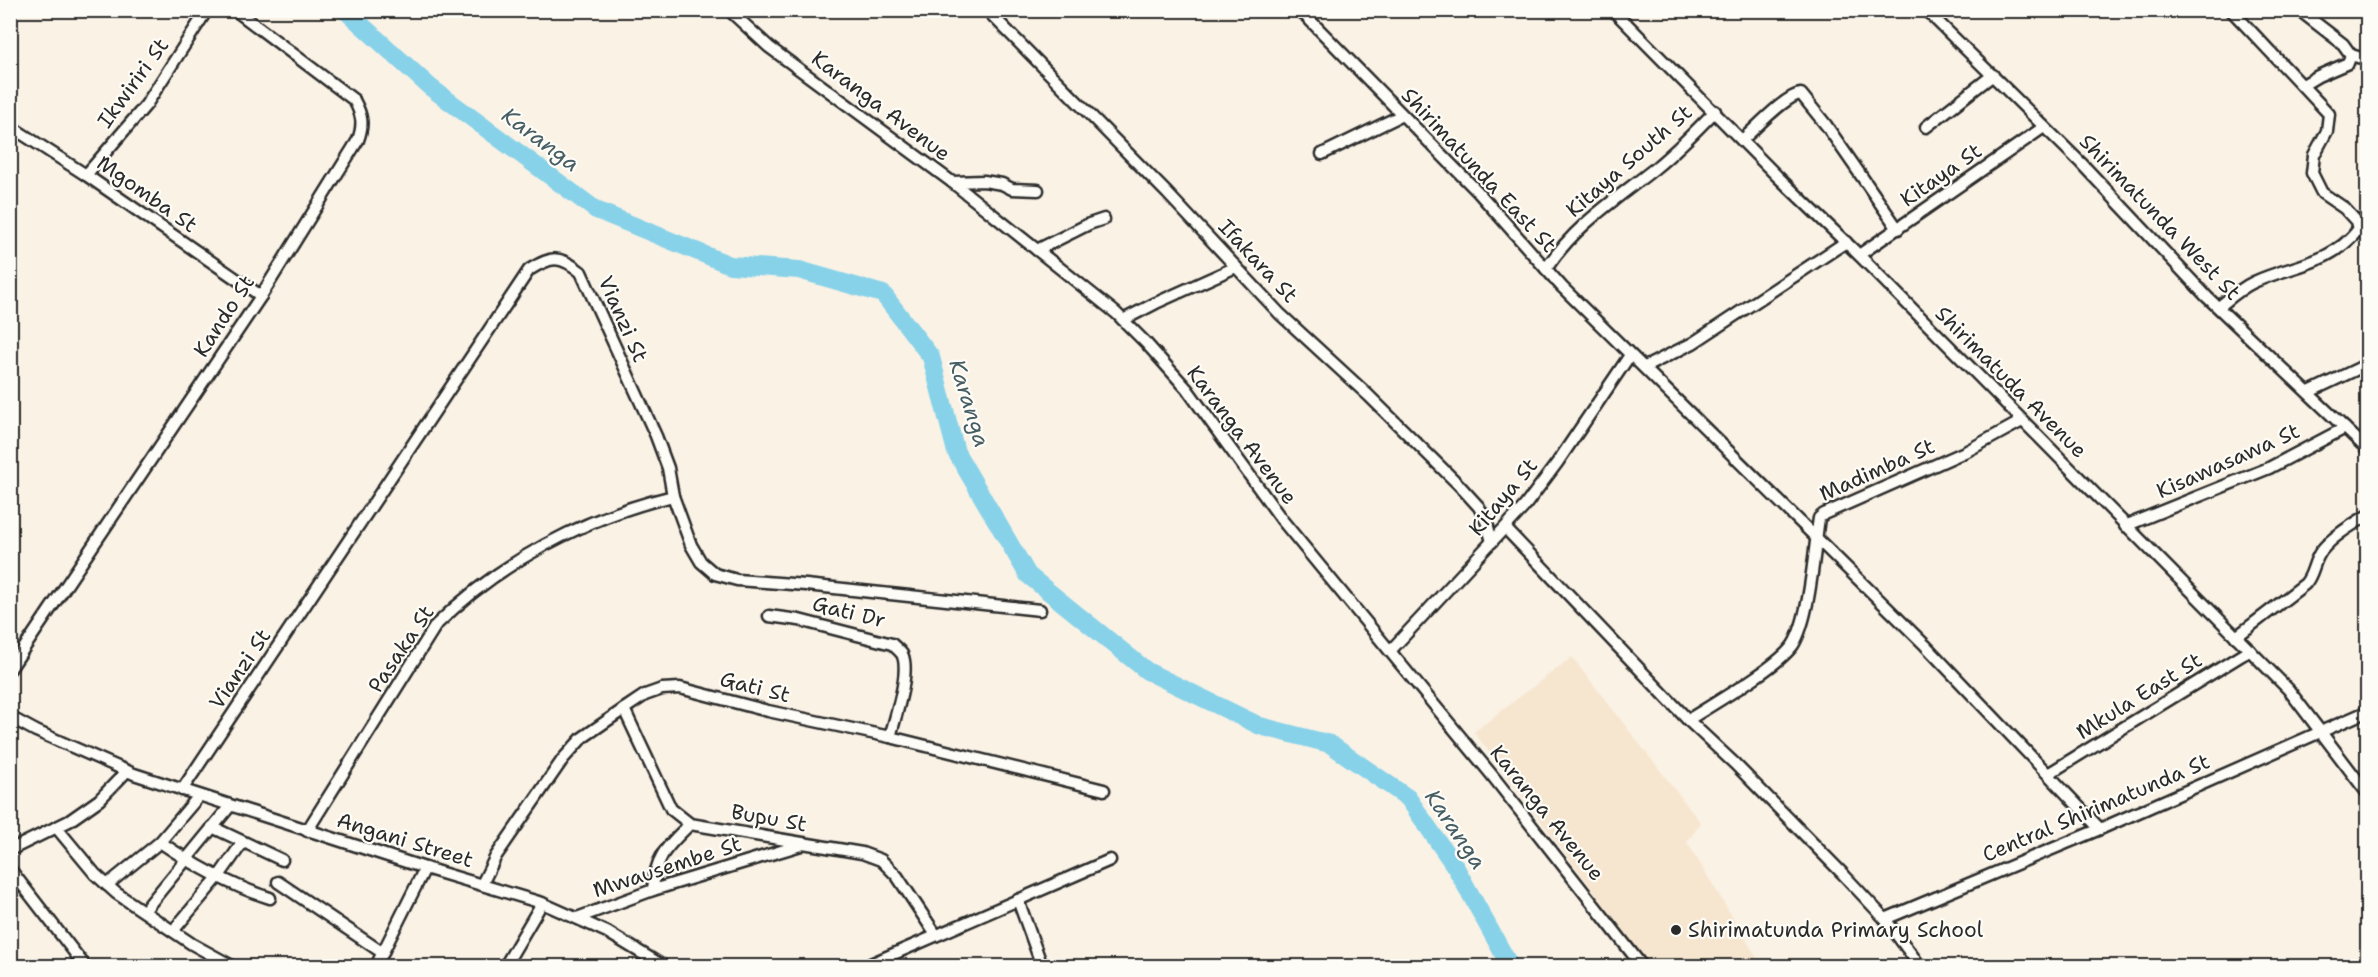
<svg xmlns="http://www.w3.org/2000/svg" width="2378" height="977" font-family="'Shantell Sans',sans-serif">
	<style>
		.built { fill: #f6e6d0 }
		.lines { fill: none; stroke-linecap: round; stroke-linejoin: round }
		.river { stroke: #88d2e9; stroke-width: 18 }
		.minor-casing { stroke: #2b2b2b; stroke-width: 15 }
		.minor { stroke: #fdfcf7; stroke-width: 10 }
		.poi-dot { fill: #2b2b2b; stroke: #fdfcf7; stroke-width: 2 }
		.labels { text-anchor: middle; stroke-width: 4.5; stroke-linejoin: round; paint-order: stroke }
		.street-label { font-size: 21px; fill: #2b2b2b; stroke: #fdfcf7 }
		.poi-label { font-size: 21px; fill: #2b2b2b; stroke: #fdfcf7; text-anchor: start }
		.water-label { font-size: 22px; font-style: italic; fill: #475d64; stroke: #fdfcf7 }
	</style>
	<rect width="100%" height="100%" fill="#faf2e5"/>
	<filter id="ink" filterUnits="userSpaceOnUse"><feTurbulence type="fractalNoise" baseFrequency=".0167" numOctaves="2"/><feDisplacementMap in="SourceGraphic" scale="12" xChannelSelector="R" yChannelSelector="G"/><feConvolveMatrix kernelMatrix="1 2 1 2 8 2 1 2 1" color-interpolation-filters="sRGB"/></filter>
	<g filter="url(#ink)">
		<polygon class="built" points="1572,657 1701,823 1687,842 1762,966 1650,966 1474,732"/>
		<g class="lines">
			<polyline class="river" points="345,10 430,87 596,210 730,265 799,270 883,294 931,357 956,452 1028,575 1147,671 1260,726 1330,744 1408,798 1456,868 1510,966"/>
			<g class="minor-casing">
				<g id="minor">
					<polyline points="729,10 769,47 952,182 1116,313 1146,343 1187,389 1282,520 1491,774 1642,966"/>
					<polyline points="987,10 1167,193 1280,314 1368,395 1459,485 1479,507 1487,523 1492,542"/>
					<polyline points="1300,10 1478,192 1562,287 1925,645 2100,829"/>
					<polyline points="1613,10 1777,176 1859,255 2288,689 2368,794"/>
					<polyline points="1926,10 2081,163 2207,297 2368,450"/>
					<polyline points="2299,10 2343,44 2351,55 2348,63 2318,76 2303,85"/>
					<polyline points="2351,55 2368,60"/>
					<polyline points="10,126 86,175 261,296"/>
					<polyline points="1926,127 1993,75"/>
					<path d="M1742,140C1755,129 1786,95 1801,94L1826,125L1898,229"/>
					<polyline points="1322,154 1402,115"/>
					<polyline points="86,175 146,105 207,10"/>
					<polyline points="952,182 984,181 1002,184 1012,189 1038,190"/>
					<polyline points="1037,250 1089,224 1104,219"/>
					<polyline points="1859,255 2044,127"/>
					<path d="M1546,269C1574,226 1615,200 1654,169C1676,151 1696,131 1715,111"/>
					<path d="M2219,307C2230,298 2241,288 2254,282C2291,265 2330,265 2358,230L2356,221L2344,208L2322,193L2312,173L2314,155L2327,131L2329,114L2231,10"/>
					<polyline points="1123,320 1156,303 1236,267"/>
					<polyline points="1645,367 1693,343 1846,242"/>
					<polyline points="2309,392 2368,364"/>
					<polyline points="2125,526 2269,468 2345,428"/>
					<polyline points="1506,529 1688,720 1735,764 1842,873 1885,919 1920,966"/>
					<path d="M769,616L799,620L892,644C895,647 899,650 902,654C911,671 895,718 890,737"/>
					<path d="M2236,637L2305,584C2314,574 2313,561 2322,550C2333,536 2352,525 2368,515"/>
					<polyline points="1391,650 1524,507 1557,463 1630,355"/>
					<path d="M10,669L261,296L358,140C364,124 362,115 354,100L235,10"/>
					<polyline points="624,709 671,809 690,824 862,853 881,860 897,876 936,935"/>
					<polyline points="10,717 36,731 134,774 425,868 542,903 607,932 663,966"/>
					<path d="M1688,720C1713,704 1778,667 1793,645C1810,618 1814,551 1819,518L1824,514L1967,451L2022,421"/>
					<polyline points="2048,774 2250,650"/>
					<path d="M182,790L529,270C552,256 560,255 581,272L656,436L668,468L673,496L691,545L701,562L715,574L737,580L806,585L1040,610"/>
					<polyline points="56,827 95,874 116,893 192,944 232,966"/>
					<polyline points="212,827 282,860"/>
					<path d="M307,831L436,625C500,562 585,517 673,496"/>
					<path d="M160,842C194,865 231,886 270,898"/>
					<polyline points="10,850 69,821 99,800 127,771"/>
					<polyline points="10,869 85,966"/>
					<polyline points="278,882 383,953"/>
					<polyline points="482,884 496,856 563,759 582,738 624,709 645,695 662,689 680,688 768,711 890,737 1104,790"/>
					<polyline points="107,885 160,842 199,796"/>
					<path d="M653,890C655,856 667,847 690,824"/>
					<polyline points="1018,900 1042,966"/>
					<polyline points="144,911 230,806"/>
					<polyline points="577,918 653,890 801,845"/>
					<polyline points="1885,919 2100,829 2368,711"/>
					<polyline points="173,931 219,876 243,842"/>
					<polyline points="376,966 425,868"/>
					<polyline points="505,966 542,903"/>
					<polyline points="866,966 1110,860"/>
				</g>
			</g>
			<use href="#minor" class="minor"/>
		</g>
	</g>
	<circle class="poi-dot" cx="1676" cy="930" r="6"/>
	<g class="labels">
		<g class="street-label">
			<text transform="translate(133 83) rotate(-54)" y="7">Ikwiriri St</text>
			<text transform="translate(881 106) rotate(37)" y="7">Karanga Avenue</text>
			<text transform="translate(1629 161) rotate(-41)" y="7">Kitaya South St</text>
			<text transform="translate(1479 170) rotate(47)" y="7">Shirimatunda East St</text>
			<text transform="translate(1941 175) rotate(-35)" y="7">Kitaya St</text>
			<text transform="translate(147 194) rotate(35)" y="7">Mgomba St</text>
			<text transform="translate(2160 217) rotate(46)" y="7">Shirimatunda West St</text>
			<text transform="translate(1258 261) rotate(47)" y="7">Ifakara St</text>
			<text transform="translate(224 316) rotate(-57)" y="7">Kando St</text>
			<text transform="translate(623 319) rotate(66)" y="7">Vianzi St</text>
			<text transform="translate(2011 382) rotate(45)" y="7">Shirimatuda Avenue</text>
			<text transform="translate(1242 435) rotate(53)" y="7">Karanga Avenue</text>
			<text transform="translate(2228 461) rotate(-24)" y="7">Kisawasawa St</text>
			<text transform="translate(1877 470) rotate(-24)" y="7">Madimba St</text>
			<text transform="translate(1503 497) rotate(-50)" y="7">Kitaya St</text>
			<text transform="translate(849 612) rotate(14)" y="7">Gati Dr</text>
			<text transform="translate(401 649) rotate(-56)" y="7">Pasaka St</text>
			<text transform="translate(240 669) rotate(-56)" y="7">Vianzi St</text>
			<text transform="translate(755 687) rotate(14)" y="7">Gati St</text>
			<text transform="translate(2139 696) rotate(-32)" y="7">Mkula East St</text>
			<text transform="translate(2096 808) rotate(-23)" y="7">Central Shirimatunda St</text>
			<text transform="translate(1547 813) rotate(51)" y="7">Karanga Avenue</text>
			<text transform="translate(769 818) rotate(10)" y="7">Bupu St</text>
			<text transform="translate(405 840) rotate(17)" y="7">Angani Street</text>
			<text transform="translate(667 867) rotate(-18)" y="7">Mwausembe St</text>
		</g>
		<g class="poi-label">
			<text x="1688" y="937">Shirimatunda Primary School</text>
		</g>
		<g class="water-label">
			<text transform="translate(541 139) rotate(37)" y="8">Karanga</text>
			<text transform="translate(970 403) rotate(73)" y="8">Karanga</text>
			<text transform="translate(1456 829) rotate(56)" y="8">Karanga</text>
		</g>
	</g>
	<rect width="2378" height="977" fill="none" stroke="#fdfcf7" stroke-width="36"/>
	<rect x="18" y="18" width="2342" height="941" fill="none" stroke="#2b2b2b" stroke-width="2" filter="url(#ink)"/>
</svg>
